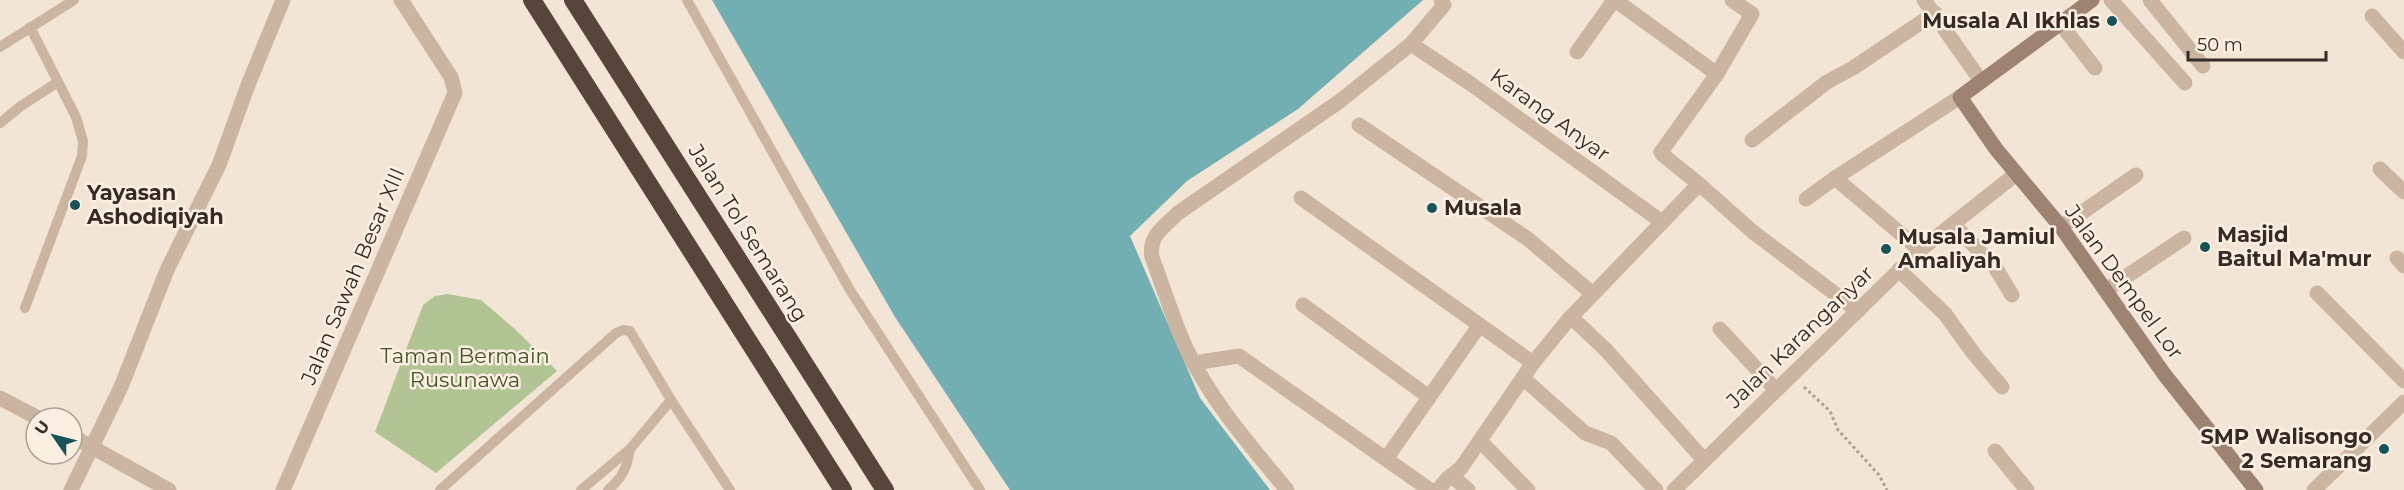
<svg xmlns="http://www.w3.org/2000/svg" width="2404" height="490" font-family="Montserrat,sans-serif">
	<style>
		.green { fill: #b2c394 }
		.water { fill: #72afb2 }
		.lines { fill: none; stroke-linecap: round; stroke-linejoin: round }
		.path { stroke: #b79f8b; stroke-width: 3; stroke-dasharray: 3 3; stroke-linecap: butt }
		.lane { stroke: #ccb5a0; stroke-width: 10 }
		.street { stroke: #ccb5a0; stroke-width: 15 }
		.secondary { stroke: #9f8372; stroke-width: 15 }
		.highway { stroke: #57443a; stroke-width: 18 }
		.poi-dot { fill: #16545a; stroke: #fbefe1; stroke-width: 2 }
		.labels { text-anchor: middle; stroke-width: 5; stroke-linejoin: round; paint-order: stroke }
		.poi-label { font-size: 21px; font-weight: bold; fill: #352a24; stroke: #fbefe1; text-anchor: start }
		.street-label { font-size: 21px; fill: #352a24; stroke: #fbefe1 }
		.park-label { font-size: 21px; fill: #435526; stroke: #fbefe1 }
	</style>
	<rect width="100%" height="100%" fill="#f3e5d5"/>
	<polygon class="green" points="448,294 481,300 515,329 557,371 436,473 375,432 423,305 435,296"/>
	<polygon class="water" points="712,0 1423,0 1298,109 1187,181 1130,236 1200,398 1270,490 1010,490 895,317"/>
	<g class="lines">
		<polyline class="path" points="1804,387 1830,411 1838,430 1879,475 1887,490"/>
		<g class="lane">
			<polyline points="687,0 850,290 980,490"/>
			<polyline points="0,47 74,0"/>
			<polyline points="0,123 21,106 58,82"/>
			<polyline points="25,308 82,156 83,141 76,117 30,27"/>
			<polyline points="440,490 616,333 623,330 630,331 671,400 730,490"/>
			<polyline points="581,490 630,449 671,400"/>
			<path d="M608,490C623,477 627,468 630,449"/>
		</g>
		<g class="street">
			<polyline points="1615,0 1717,74"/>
			<polyline points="1732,0 1752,14 1717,74 1661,152 1663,155 1699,184 1753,232 1858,311"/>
			<polyline points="1924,0 1981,81"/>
			<polyline points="2111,0 2185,83"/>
			<polyline points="2150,0 2203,66"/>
			<polyline points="2372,16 2404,52"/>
			<polyline points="2060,23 2095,68"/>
			<polyline points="1411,44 1471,84 1662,222"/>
			<polyline points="1577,52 1614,0"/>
			<polyline points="1359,125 1528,239 1593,294"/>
			<polyline points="1752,140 1827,82 1853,68 1935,13"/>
			<polyline points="2380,169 2404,192"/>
			<polyline points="1835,178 1920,250"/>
			<polyline points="1301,198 1533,363"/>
			<polyline points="1806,199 1835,178 1960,97"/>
			<polyline points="1953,224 1995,267 2012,295"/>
			<polyline points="2061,227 2136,175"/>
			<polyline points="2397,258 2404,266"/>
			<polyline points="1899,270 1945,314 1974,354 2002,387"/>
			<polyline points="2106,290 2184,238"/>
			<polyline points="2317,293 2404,381"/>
			<polyline points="1303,305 1429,397"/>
			<polyline points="1571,317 1606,350 1704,460"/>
			<polyline points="1720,329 1776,390"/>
			<polyline points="1194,363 1239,356 1430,490"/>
			<polyline points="1523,378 1585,433 1611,443 1656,490"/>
			<polyline points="0,398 38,418"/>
			<polyline points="72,436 169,490"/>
			<polyline points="1480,441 1528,490"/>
			<polyline points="1995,451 2027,490"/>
			<polyline points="1386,459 1479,326"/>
			<polyline points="1452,476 1468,490"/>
			<polyline points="71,490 121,387 167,270 219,165 248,85 283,0"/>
			<polyline points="283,490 455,93 451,77 401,0"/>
			<path d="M1287,490C1250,445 1211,401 1186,348C1173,319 1163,287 1152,257C1148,236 1164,227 1178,213L1340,101L1411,44L1444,5L1441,0"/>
			<polyline points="1438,490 1447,479 1461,468 1533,363 1569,319 1699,184"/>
			<polyline points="1674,490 1920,250 2016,174"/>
			<polyline points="2314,490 2404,402"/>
		</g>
		<polyline class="secondary" points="2092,0 1960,97 1996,149 2061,227 2164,374 2256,490"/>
		<g class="highway">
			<polyline points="532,0 843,490"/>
			<polyline points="573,0 885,490"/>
		</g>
	</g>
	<g class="poi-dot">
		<circle cx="2112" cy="21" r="6"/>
		<circle cx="75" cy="205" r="6"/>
		<circle cx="1432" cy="208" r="6"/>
		<circle cx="2205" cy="247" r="6"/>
		<circle cx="1886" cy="249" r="6"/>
		<circle cx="2384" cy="449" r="6"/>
	</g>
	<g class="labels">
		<g class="poi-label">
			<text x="2100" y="28" text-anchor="end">Musala Al Ikhlas</text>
			<text x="87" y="200">Yayasan<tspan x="87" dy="24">Ashodiqiyah</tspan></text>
			<text x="1444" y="215">Musala</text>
			<text x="2217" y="242">Masjid<tspan x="2217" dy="24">Baitul Ma'mur</tspan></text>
			<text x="1898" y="244">Musala Jamiul<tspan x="1898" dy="24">Amaliyah</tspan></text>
			<text x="2372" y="444" text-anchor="end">SMP Walisongo<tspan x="2372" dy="24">2 Semarang</tspan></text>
		</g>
		<g class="street-label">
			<text transform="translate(1550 115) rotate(36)" y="7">Karang Anyar</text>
			<text transform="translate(748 233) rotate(58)" y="7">Jalan Tol Semarang</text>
			<text transform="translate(353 276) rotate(-67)" y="7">Jalan Sawah Besar XIII</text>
			<text transform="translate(2124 282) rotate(54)" y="7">Jalan Dempel Lor</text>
			<text transform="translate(1800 337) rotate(-44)" y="7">Jalan Karanganyar</text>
		</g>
		<g class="park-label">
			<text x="465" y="363">Taman Bermain<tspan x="465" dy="24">Rusunawa</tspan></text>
		</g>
	</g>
	<g transform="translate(54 436) rotate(305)"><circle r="28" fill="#fbefe1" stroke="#aca095" stroke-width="1.5"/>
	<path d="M0-4.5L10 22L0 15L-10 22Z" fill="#16545a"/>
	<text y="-9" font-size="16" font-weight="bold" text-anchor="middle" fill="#352a24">U</text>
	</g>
	<path d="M2188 51v9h138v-9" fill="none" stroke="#352a24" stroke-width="3"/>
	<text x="2197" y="51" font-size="18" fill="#352a24" stroke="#fbefe1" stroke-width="4.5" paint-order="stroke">50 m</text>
</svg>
